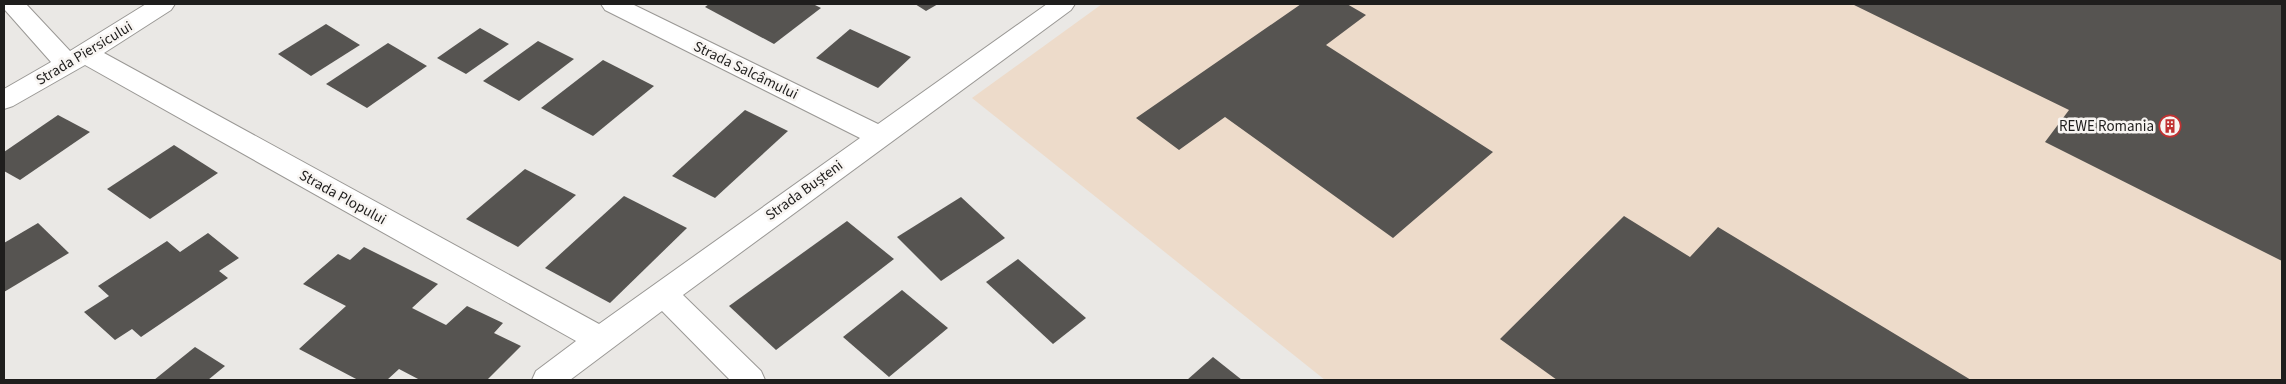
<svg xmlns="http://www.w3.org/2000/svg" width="2286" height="384" font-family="'Source Sans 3',sans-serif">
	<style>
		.industrial { fill: #eddbca }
		.building { fill: #565451 }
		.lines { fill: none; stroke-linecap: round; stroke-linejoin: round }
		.street-casing { stroke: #9a9895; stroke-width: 2 }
		.street { fill: #fff; fill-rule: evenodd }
		.labels { text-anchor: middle; stroke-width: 5; stroke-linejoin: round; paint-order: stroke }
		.street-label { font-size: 15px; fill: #1f1e1d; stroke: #f8f5f2 }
		.poi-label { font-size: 15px; fill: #1f1e1d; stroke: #f8f5f2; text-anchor: end }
	</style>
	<rect width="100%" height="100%" fill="#eae8e5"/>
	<polygon class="industrial" points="1102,4 2282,4 2282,380 1325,380 972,98"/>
	<g class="building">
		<polygon points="709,4 813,4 821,8 774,44 705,7"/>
		<polygon points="915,4 938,4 926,11"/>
		<polygon points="1301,4 1347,4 1366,15 1326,45 1493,152 1393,238 1225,117 1179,150 1136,118"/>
		<polygon points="1852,4 2282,4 2282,261 2045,142 2069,110"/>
		<polygon points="326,24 360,45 311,76 278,54"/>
		<polygon points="480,28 509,44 466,74 437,58"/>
		<polygon points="850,29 911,57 878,88 816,58"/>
		<polygon points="538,41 574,59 519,101 483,81"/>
		<polygon points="388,43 427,66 367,108 326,84"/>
		<polygon points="603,60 654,86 593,136 541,108"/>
		<polygon points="745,110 788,131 715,198 672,176"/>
		<polygon points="58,115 90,132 20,180 4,171 4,152"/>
		<polygon points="174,145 218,173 150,219 107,189"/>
		<polygon points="525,169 576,195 518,247 466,219"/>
		<polygon points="624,196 687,228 610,303 545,268"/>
		<polygon points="961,197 1005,238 941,281 897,237"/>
		<polygon points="1624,216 1690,257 1718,227 1971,380 1557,380 1500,339"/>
		<polygon points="847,221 894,259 776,350 729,306"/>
		<polygon points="38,223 69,253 4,292 4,243"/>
		<polygon points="208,233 239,258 219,271 228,278 141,337 132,329 115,340 84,312 109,296 98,286 167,241 180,252"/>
		<polygon points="364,247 438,284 412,308 446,325 467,306 503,323 494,333 521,346 487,380 420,380 399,369 387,380 358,380 299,349 346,306 303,284 338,254 350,260"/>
		<polygon points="1018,259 1086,318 1053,344 986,282"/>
		<polygon points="902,290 948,328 889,377 843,337"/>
		<polygon points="195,347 225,366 208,380 154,380"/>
		<polygon points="1213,357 1242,380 1187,380"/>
	</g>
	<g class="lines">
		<g class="street-casing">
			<polygon id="street" points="4,4 26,4 70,51 146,4 175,4 171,10 104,53 599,324 860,138 605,10 601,4 632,4 878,124 1047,4 1075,4 1071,10 683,295 761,371 765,380 730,380 662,311 570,380 532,380 536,371 576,341 85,65 13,106 4,109 4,89 51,62 5,10"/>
		</g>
		<use href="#street" class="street"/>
	</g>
	<defs>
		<g id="building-ring" transform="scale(1.125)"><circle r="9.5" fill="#f8f5f2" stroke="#c03131" stroke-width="1.5"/><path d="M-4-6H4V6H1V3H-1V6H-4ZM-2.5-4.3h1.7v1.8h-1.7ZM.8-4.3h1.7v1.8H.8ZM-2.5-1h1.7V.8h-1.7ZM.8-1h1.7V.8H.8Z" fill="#c03131"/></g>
	</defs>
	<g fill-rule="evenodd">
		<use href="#building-ring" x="2170" y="126"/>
	</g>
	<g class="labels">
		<g class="street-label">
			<text transform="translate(84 53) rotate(-31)" y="5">Strada Piersicului</text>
			<text transform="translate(746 70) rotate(26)" y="5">Strada Salcâmului</text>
			<text transform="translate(804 190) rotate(-36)" y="5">Strada Bușteni</text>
			<text transform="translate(343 197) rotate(29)" y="5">Strada Plopului</text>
		</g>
		<g class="poi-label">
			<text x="2154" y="131">REWE Romania</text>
		</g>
	</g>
	<rect width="2286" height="384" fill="none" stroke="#1f1e1d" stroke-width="10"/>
</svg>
